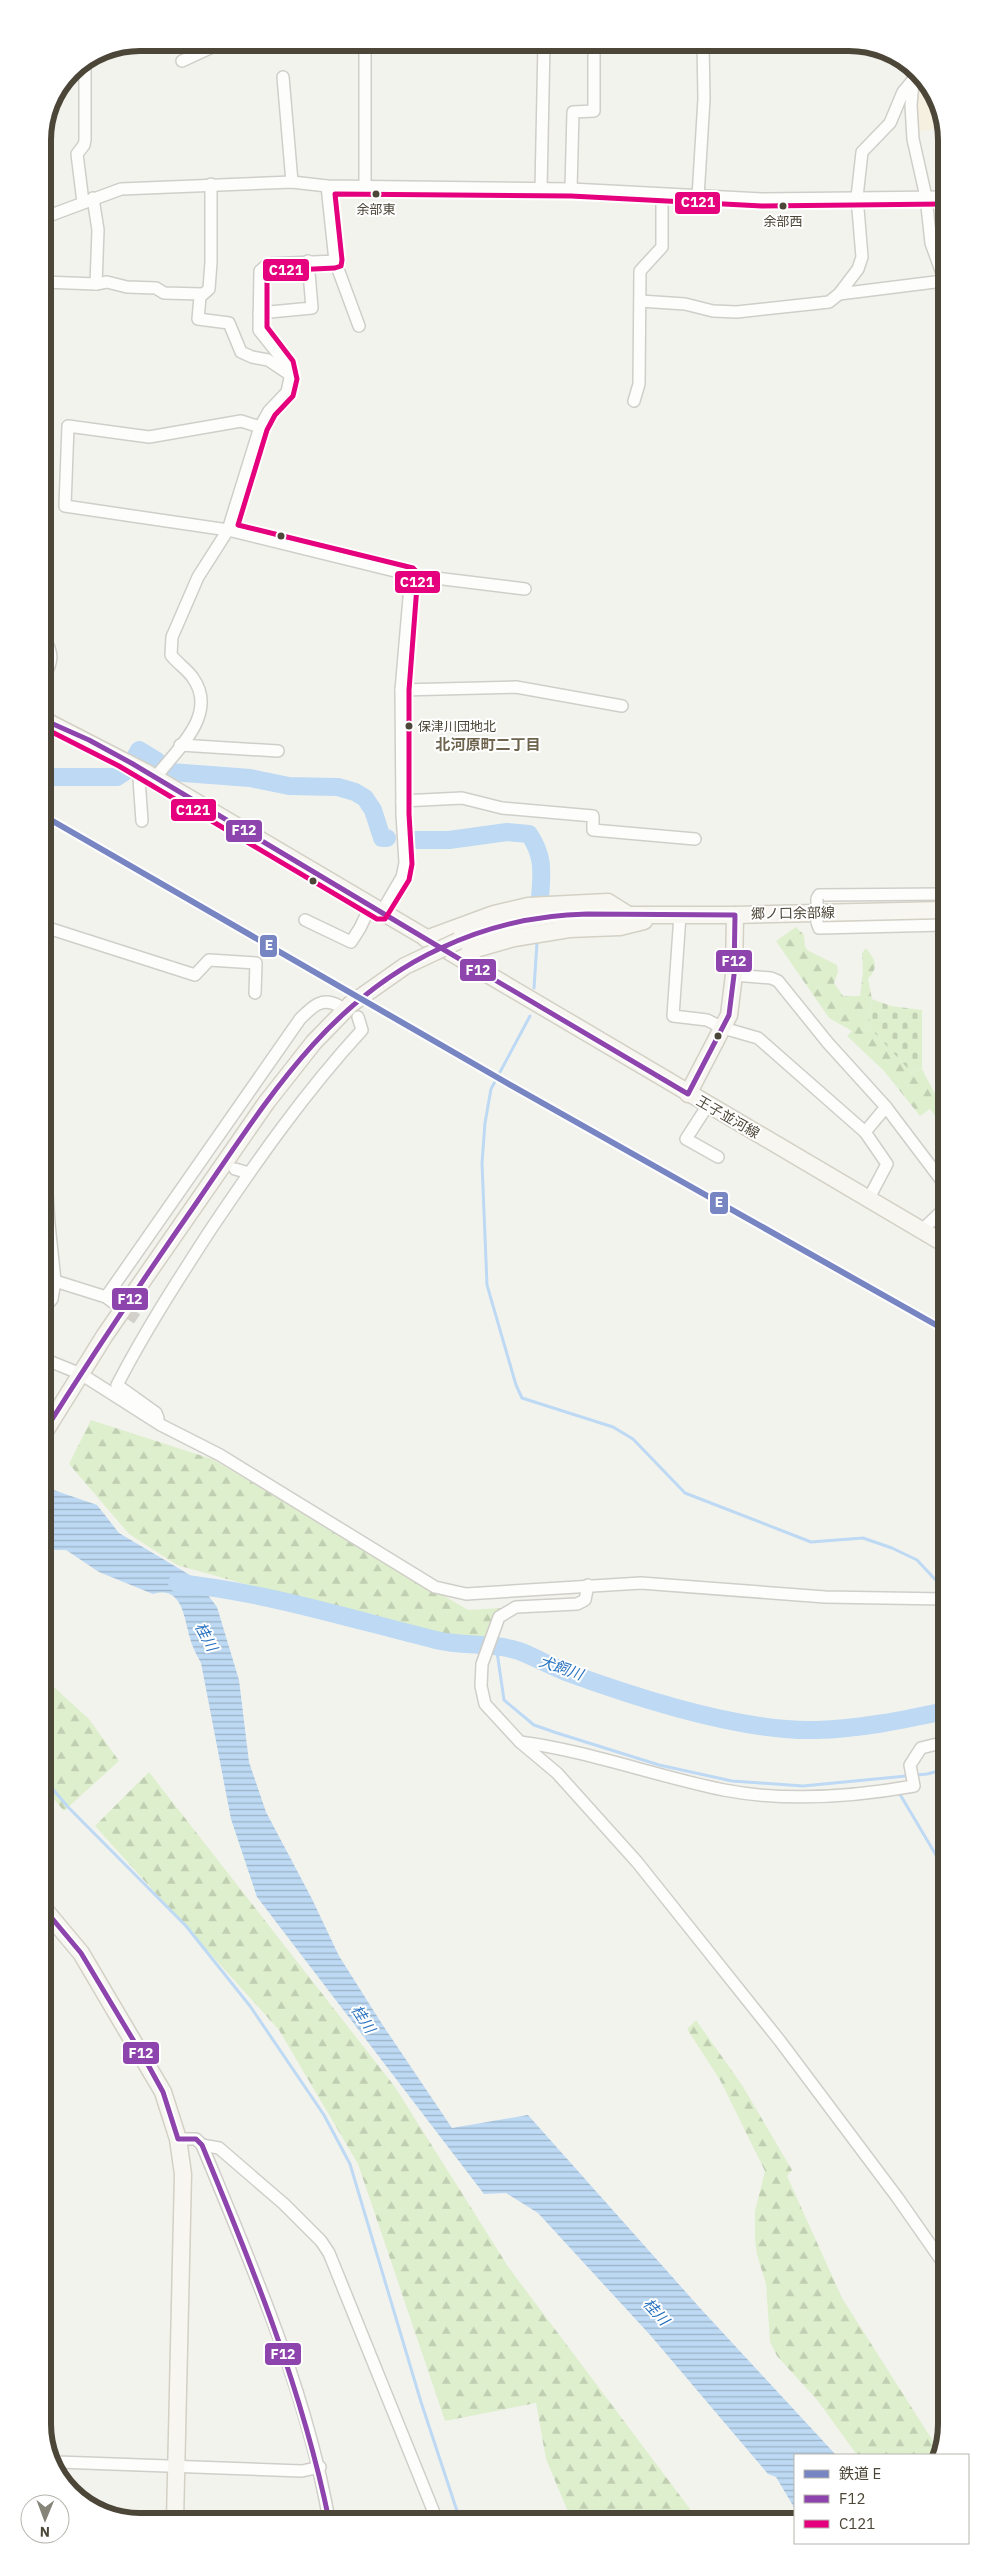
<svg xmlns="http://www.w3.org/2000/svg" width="989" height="2564" font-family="'IBM Plex Sans','Noto Sans JP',sans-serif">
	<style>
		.commercial { fill: #f6f0e1 }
		.forest { fill: url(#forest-firs) }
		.cemetery { fill: url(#cemetery-stones) }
		.water { fill: url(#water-rules) }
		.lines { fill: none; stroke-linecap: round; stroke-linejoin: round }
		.stream { stroke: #bdd9f3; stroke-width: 3 }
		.river { stroke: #bdd9f3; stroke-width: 18 }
		.street-tunnel { stroke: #d2d0ca; stroke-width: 11; stroke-dasharray: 11 5.5; stroke-linecap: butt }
		.street-casing { stroke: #d0cec8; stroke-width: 14 }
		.secondary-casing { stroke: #d3d1c5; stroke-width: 19 }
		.street { stroke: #fdfdfc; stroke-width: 11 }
		.secondary { stroke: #f7f6f1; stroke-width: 16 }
		.street-bridge-casing { stroke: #d0cec8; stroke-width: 14; stroke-linecap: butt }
		.secondary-bridge-casing { stroke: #d3d1c5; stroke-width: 19; stroke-linecap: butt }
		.street-bridge { stroke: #fdfdfc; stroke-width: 11 }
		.secondary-bridge { stroke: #f7f6f1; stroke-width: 16 }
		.bus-1-casing { stroke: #fff; stroke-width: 9 }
		.bus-2-casing { stroke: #fff; stroke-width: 9 }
		.bus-1 { stroke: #8e44ad; stroke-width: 5 }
		.bus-2 { stroke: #e5007d; stroke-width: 5 }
		.rail-1-casing { stroke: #fff; stroke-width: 10 }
		.rail-1 { stroke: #7785c2; stroke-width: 6 }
		.bus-dot { fill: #4c4638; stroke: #fff; stroke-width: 2 }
		.labels { text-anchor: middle; stroke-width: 4; stroke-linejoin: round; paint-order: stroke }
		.bus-label { font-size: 13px; fill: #4c4638; stroke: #fff }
		.street-label { font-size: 14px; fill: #4c4638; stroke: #fff }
		.neighbourhood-label { font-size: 15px; font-weight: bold; fill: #6f654f; stroke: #fff }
		.water-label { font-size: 15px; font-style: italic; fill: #2973c0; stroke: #fff }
		.rim { fill: none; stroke: #4c4638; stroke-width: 6 }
		.line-badge { stroke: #fff; stroke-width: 2 }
		.badge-label { font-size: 14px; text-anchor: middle; font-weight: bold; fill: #fff }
	</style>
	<defs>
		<pattern id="forest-firs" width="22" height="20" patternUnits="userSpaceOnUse" patternTransform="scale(1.25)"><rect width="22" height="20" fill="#deefce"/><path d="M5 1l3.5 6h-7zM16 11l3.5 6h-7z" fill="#c0ceb2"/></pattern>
		<pattern id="cemetery-stones" width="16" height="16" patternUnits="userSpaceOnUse" patternTransform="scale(1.25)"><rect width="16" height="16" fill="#deefce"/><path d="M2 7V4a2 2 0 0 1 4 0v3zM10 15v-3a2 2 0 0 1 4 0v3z" fill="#c0ceb2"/></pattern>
		<pattern id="water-rules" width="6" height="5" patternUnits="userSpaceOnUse" patternTransform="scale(1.25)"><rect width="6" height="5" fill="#bdd9f3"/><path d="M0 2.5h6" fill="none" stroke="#9cb2c6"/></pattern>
	</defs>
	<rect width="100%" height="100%" fill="#f3f3ee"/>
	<polygon class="commercial" points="920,79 943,114 943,127 915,133"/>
	<g class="forest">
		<path d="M796,927L804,935L805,946L807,950L837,965L838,972L834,983L843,996H860L863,972L862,953L866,948C876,961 879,966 868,979L872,999L869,1027L912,1073L922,1069L945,1113V1130L930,1109L920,1116L884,1071L847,1036L852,1031L829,1018L776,941Z"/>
		<polygon points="91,1420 212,1459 468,1610 502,1608 485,1636 455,1638 330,1608 177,1565 129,1534 69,1464"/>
		<polygon points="45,1679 89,1719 119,1761 64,1811 45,1789"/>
		<polygon points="149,1772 395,2087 509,2268 690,2509 691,2519 571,2519 546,2459 536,2403 445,2421 358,2164 279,2030 95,1826"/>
		<polygon points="696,2020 742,2085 792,2170 787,2176 842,2298 938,2449 936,2455 857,2455 818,2401 777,2356 770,2342 766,2284 757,2255 755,2240 755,2211 765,2171 720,2080 687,2029"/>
	</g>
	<polygon class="cemetery" points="872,999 891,1006 922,1010 922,1069 912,1073 869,1027"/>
	<path class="water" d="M45,1487L97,1505L119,1533L195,1578L217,1607L239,1680L249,1762L266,1812L312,1899L339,1956L382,2024L452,2128L528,2115L700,2308L836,2455H795V2509L776,2477L768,2474L651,2336L538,2213L506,2193L484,2194L257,1897L231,1819L201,1663C197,1655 192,1647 190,1638C184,1619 183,1585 153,1594L99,1572L66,1550H52L45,1544Z"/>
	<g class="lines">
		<g class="stream">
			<polyline points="534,988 537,943"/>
			<polyline points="530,1016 491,1089 485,1123 482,1163 487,1285 516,1385 522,1398 613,1427 633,1439 685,1493 811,1542 863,1538 892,1548 917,1560 945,1590"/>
			<polyline points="496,1645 504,1700 534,1725 557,1733 659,1765 732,1781 803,1786 927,1774 946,1769"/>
			<polyline points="45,1780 68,1807 186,1926 250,2006 324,2115 350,2164 421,2402 460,2520"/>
			<polyline points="898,1791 946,1872"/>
		</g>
		<g class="river">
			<polyline points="171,772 250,778 289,786 338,787 355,792 365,798 373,810 382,838 387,838"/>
			<polyline points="44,777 117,777 129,769 139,750 157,761"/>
			<path d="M414,840H449L507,832L529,834C544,856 542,872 540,898"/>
			<path d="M177,1583C265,1592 351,1619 436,1640C463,1647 492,1642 519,1651C535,1657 550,1666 566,1672C637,1698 741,1732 816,1730C859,1729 903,1720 945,1711"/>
		</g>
		<polyline class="street-tunnel" points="117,1305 137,1319"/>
		<g class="street-casing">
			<g id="street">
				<polyline points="182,61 221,43"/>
				<polyline points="914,71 911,105 913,139 926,197 931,243 943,276"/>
				<polyline points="283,77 292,182"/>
				<polyline points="211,184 211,262 209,289 200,297 198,319 229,323 241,352 252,357 268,360 289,374"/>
				<polyline points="365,187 365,43"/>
				<polyline points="541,189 544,43"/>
				<polyline points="571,189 573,112 594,111 594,43"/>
				<polyline points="698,197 704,99 703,43"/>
				<polyline points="93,198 98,230 96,284"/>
				<polyline points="83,202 77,154 84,145 85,140 85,62"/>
				<polyline points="43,218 121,189 292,182 327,186 571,189 762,199 943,197"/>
				<polyline points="335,261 359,326"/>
				<polyline points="43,282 96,284 107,282 127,287 156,288 164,293 202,294"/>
				<polyline points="839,294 943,281"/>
				<polyline points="640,301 685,304 713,311 737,312 829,302 839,294 858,269 862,257 857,197 862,152 890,123 903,92 913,80"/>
				<polyline points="259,313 312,308 308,261"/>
				<polyline points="634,401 639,384 640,271 662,247 662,195"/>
				<polyline points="260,427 241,421 149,437 68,426 65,506 228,530 411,575 525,589"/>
				<path d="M43,637C54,653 53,662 43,678"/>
				<polyline points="401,690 516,687 622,706"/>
				<polyline points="180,745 278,751"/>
				<polyline points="44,749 46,771 44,829"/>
				<path d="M155,778C176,750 219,715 193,678C187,669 178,664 171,655L172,637L198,577L228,530L260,427L269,411L287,392L290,378L287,365L259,330L260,271L268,264L335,261L327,186"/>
				<polyline points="402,801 462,798 502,808 593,816 593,830 695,839"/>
				<polyline points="142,821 139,779 145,772"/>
				<polyline points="817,899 819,895 944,894"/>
				<polyline points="44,911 44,955"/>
				<polyline points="381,913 402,877 405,863 402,814 401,690 411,575"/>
				<polyline points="680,915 673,1016 707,1020 723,1028 758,1038 865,1132"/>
				<polyline points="305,920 351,942 360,928 370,907"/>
				<polyline points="817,922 819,928 944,925"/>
				<polyline points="45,927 195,975 209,960 256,963 255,993"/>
				<polyline points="734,975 771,978 778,981 828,1043 886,1107 865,1132 887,1164 869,1198"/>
				<polyline points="708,1105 686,1139 718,1157"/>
				<polyline points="886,1107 945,1185"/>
				<polyline points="44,1147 49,1224 55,1281 52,1299 44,1308"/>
				<polyline points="235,1169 249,1173"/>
				<polyline points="922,1230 945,1208"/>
				<polyline points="55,1281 106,1297 115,1304"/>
				<path d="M106,1297L300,1019C312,1007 322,996 339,1006"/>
				<polyline points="44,1359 81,1374 161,1425 220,1455 435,1587 466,1594 641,1583 825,1597 945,1599"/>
				<path d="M158,1418L156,1413L117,1385C145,1331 176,1283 209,1232C256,1162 305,1092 362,1030L358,1017"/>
				<polyline points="588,1585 585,1600 577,1604 516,1607 499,1617 482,1664 481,1686 485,1704 520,1742 557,1773 637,1862 780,2041 897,2197 946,2267"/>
				<path d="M520,1742C589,1751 655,1776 724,1790C786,1802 852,1797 914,1786L910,1765L921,1748L945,1742"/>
				<path d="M178,2139H196L202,2145C252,2266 307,2392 329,2520"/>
				<polyline points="202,2145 219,2148 284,2204 321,2241 329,2253 437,2520"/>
				<polyline points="946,2235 946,2239"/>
				<polyline points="52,2460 58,2462 302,2471 320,2467"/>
			</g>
		</g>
		<g class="secondary-casing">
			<g id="secondary">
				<polyline points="44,720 145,772 945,1244"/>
				<polyline points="426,939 494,914 528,906 608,902 627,914"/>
				<polyline points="458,941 519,921 554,915 735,915 944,910"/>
				<polyline points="460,958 479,948 514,938 569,929 620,927 644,921"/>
				<polyline points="688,1094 729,1015 734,975 735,915"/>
				<polyline points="44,1433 105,1335 266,1103 314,1042 351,1004"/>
				<polyline points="45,1910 81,1953 163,2092 178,2139 183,2174 175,2521"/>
			</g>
		</g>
		<use href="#street" class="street"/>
		<use href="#secondary" class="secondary"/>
		<g class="street-bridge-casing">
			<polyline id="street-bridge" points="817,922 817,899"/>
		</g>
		<g class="secondary-bridge-casing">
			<polyline id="secondary-bridge" points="351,1004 405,966 458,941"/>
		</g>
		<use href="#street-bridge" class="street-bridge"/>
		<use href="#secondary-bridge" class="secondary-bridge"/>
		<g class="bus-1-casing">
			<g id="bus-1">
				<polyline points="44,720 89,740 133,764 441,948"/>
				<path d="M587,914L735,915L734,975L729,1015L688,1094L441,948C488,926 536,915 587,914Z"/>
				<path d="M44,1432C93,1354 144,1278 197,1202C266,1102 326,1001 441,948"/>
				<path d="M45,1910L81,1953L147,2063L163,2092L178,2139H196L202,2145C253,2268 302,2389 329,2520"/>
			</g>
		</g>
		<g class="bus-2-casing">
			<polyline id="bus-2" points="44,728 119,766 377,919 385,919 409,880 412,864 409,814 409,690 418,573 413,568 238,525 267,430 275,415 293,396 297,379 293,361 267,327 267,274 271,271 335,268 341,266 342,260 335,194 571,196 762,206 943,204"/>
		</g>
		<use href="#bus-1" class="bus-1"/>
		<use href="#bus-2" class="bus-2"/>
		<g class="rail-1-casing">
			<polyline id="rail-1" points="44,816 507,1083 945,1330"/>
		</g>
		<use href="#rail-1" class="rail-1"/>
	</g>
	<g class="bus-dot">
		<circle cx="376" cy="194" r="4.5"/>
		<circle cx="783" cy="206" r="4.5"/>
		<circle cx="281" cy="536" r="4.5"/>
		<circle cx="409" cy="726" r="4.5"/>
		<circle cx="313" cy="881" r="4.5"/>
		<circle cx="718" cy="1036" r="4.5"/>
	</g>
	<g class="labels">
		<g class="bus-label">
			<text x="376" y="214">余部東</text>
			<text x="783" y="226">余部西</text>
			<text x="418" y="731" text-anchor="start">保津川団地北</text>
		</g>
		<g class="street-label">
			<text transform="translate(793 913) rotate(-1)" y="5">郷ノ口余部線</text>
			<text transform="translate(728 1117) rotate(30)" y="5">王子並河線</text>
		</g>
		<g class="neighbourhood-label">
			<text x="488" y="750">北河原町二丁目</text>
		</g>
		<g class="water-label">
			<text transform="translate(206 1637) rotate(62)" y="5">桂川</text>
			<text transform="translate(561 1668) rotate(19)" y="5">犬飼川</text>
			<text transform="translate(363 2019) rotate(57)" y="5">桂川</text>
			<text transform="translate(656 2312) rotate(48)" y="5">桂川</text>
		</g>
	</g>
	<path d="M0 0H989V2564H0ZM140 51H849A89 89 0 0 1 938 140V2424A89 89 0 0 1 849 2513H140A89 89 0 0 1 51 2424V140A89 89 0 0 1 140 51Z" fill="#fff" fill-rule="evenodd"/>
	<path class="rim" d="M140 51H849A89 89 0 0 1 938 140V2424A89 89 0 0 1 849 2513H140A89 89 0 0 1 51 2424V140A89 89 0 0 1 140 51Z"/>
	<g class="line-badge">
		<rect x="674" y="191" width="47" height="24" rx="5" fill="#e5007d"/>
		<rect x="262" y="258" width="48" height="24" rx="5" fill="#e5007d"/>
		<rect x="394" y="570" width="47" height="24" rx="5" fill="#e5007d"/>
		<rect x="170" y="798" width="47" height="24" rx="5" fill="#e5007d"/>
		<rect x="225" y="819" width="38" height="24" rx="5" fill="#8e44ad"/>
		<rect x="259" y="934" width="19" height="24" rx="5" fill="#7785c2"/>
		<rect x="715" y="949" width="38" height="24" rx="5" fill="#8e44ad"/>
		<rect x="459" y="958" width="38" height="24" rx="5" fill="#8e44ad"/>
		<rect x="709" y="1191" width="20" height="24" rx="5" fill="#7785c2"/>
		<rect x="111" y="1287" width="38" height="24" rx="5" fill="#8e44ad"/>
		<rect x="122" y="2041" width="38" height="24" rx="5" fill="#8e44ad"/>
		<rect x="264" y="2342" width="38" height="24" rx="5" fill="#8e44ad"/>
	</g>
	<g class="badge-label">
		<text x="698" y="207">C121</text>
		<text x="286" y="275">C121</text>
		<text x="417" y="587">C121</text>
		<text x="193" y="815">C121</text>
		<text x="244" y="835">F12</text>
		<text x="269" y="950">E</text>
		<text x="734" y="966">F12</text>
		<text x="478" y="975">F12</text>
		<text x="719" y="1207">E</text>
		<text x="130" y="1304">F12</text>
		<text x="141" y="2058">F12</text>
		<text x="283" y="2359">F12</text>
	</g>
	<rect x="794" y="2454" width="175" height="90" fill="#ffffff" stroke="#b7b5af"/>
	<rect x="804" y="2470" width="25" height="8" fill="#7785c2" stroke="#b7b5af"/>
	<text x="839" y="2479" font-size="15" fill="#4c4638">鉄道 E</text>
	<rect x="804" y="2495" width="25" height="8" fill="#8e44ad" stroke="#b7b5af"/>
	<text x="839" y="2504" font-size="15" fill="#4c4638">F12</text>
	<rect x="804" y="2520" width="25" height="8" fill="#e5007d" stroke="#b7b5af"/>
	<text x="839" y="2529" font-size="15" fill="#4c4638">C121</text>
	<g transform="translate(45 2519) rotate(181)"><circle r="24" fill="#ffffff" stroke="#b7b5af"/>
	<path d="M0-4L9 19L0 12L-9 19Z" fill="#868378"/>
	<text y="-8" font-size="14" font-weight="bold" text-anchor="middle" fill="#4c4638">N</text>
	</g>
</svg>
